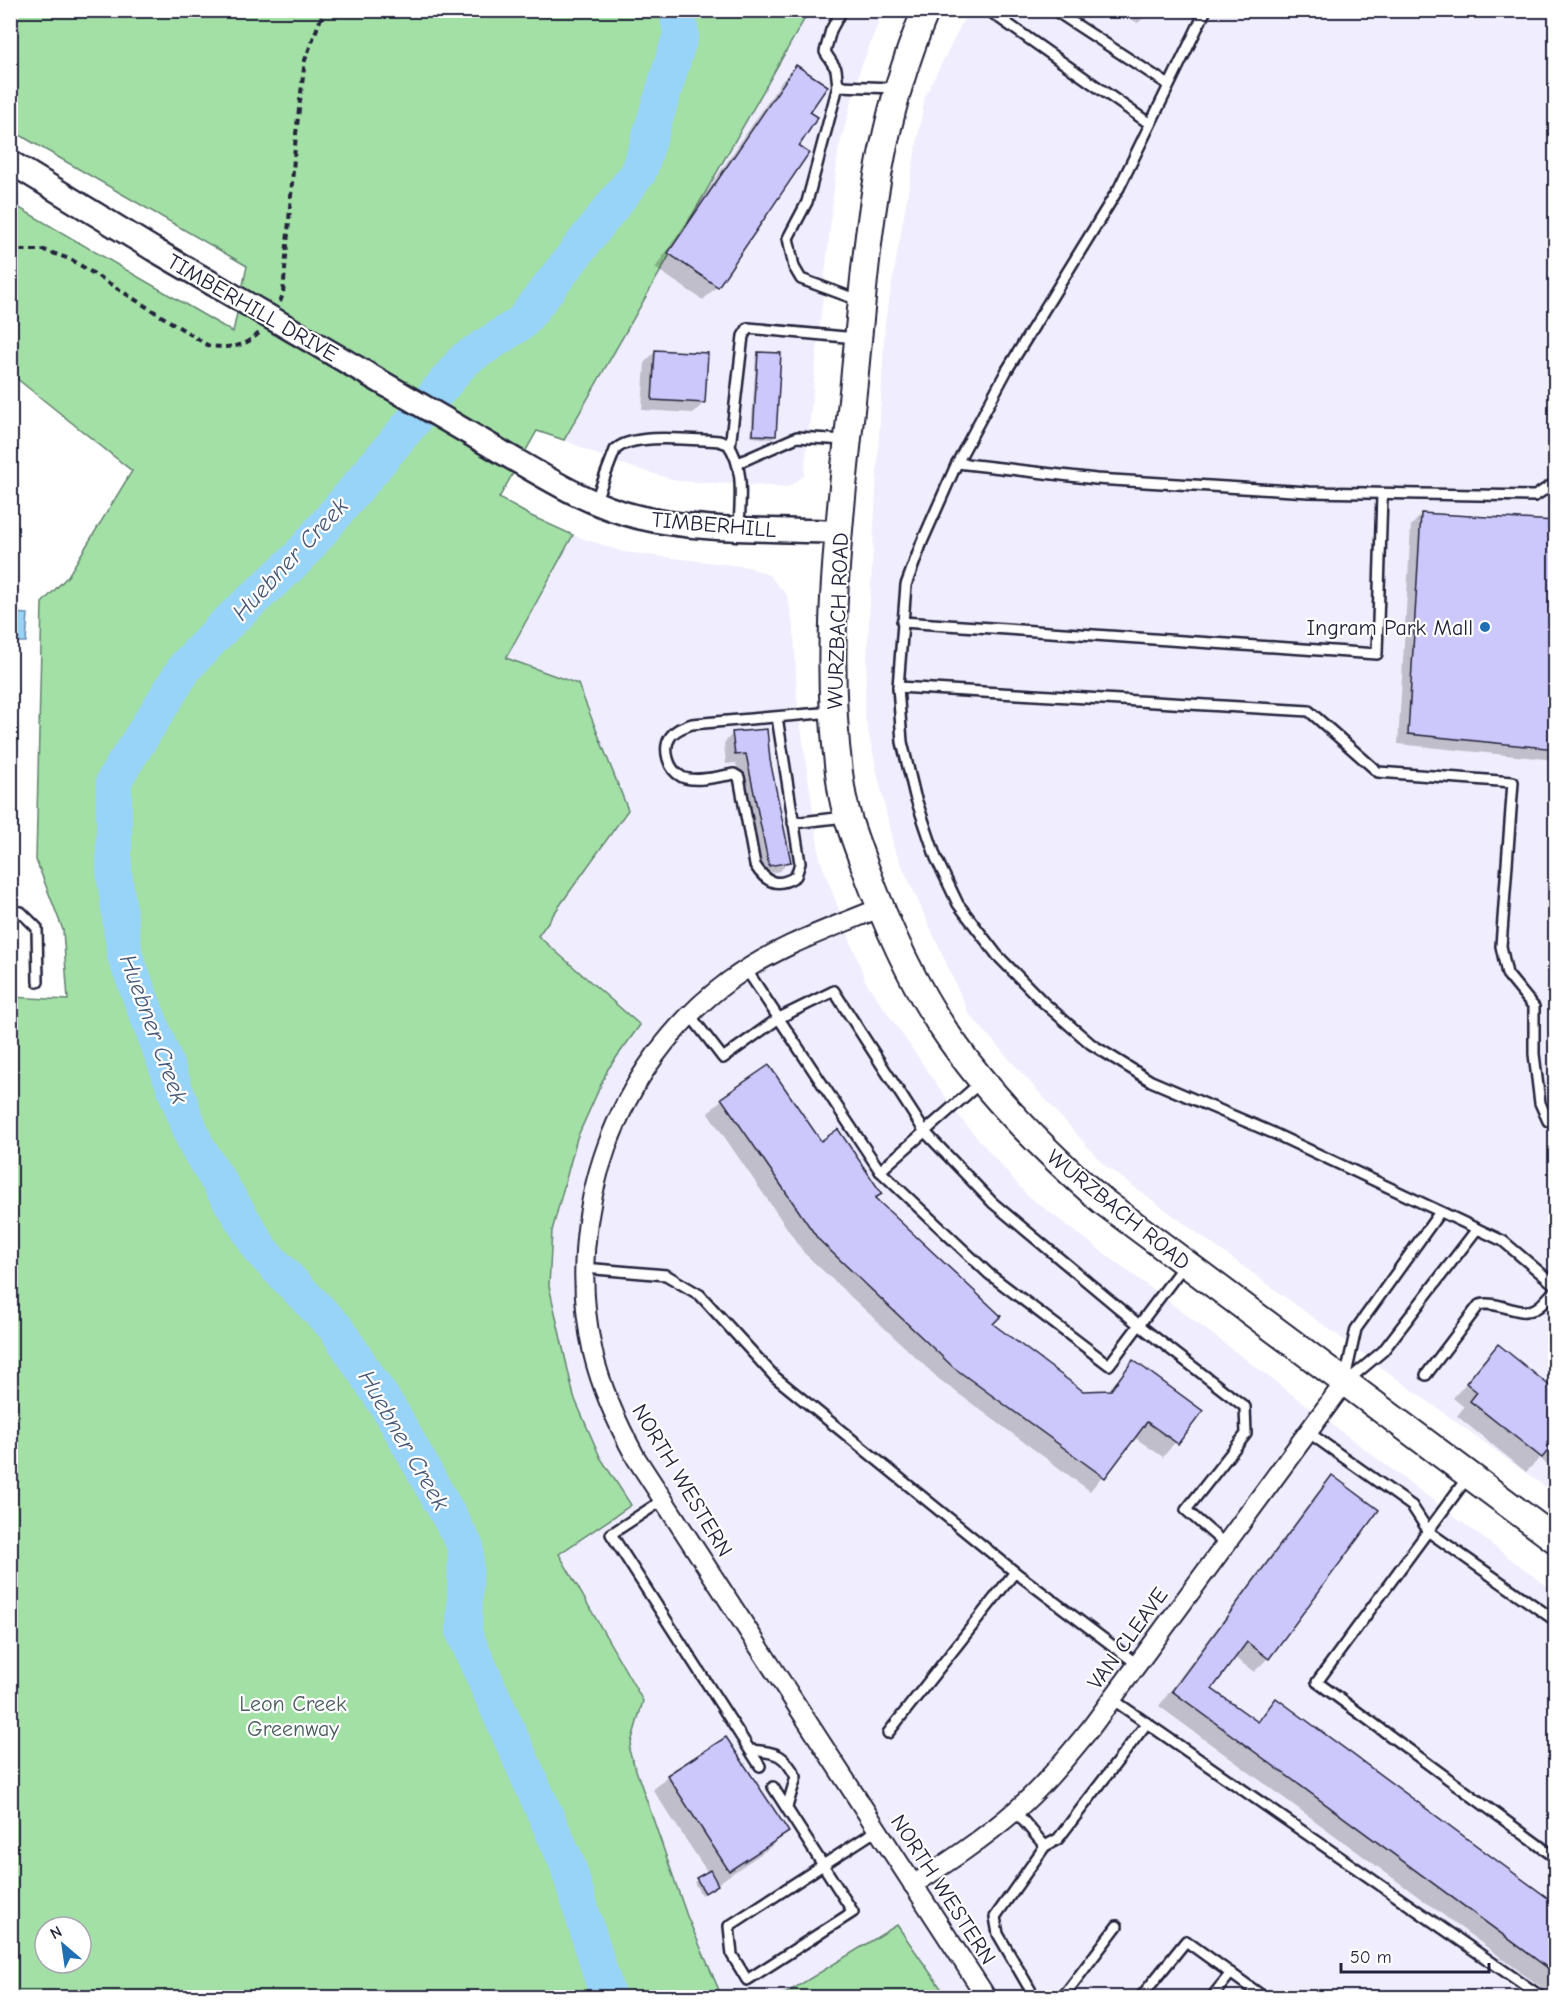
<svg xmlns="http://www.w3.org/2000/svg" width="1566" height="2008" font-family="'Comic Neue',sans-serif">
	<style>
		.built { fill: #f0eefe }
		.green { fill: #a3e0a6; stroke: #628170; stroke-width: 1.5; fill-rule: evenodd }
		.water { fill: #98d3f8; stroke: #698cac; stroke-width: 1.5 }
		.shadow { fill: #0003 }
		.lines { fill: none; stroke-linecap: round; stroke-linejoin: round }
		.river { stroke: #98d3f8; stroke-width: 36 }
		.building { fill: #ccc8fb; stroke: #22223b; stroke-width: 1.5 }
		.service-casing { stroke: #22223b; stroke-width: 14 }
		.minor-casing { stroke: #22223b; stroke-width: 22 }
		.tertiary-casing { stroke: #22223b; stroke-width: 27 }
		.secondary-casing { stroke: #22223b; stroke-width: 30 }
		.path { stroke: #22223b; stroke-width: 4; stroke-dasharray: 6 4.5; stroke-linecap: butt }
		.service { stroke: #fff; stroke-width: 9 }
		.minor { stroke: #fff; stroke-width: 18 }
		.tertiary { stroke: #fff; stroke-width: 22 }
		.secondary { stroke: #fff; stroke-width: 26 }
		.tertiary-bridge-casing { stroke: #22223b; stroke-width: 27; stroke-linecap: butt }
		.tertiary-bridge { stroke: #fff; stroke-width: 22 }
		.poi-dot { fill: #1f6fb2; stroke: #fff; stroke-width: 2 }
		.labels { text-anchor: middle; stroke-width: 4.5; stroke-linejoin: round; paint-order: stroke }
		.street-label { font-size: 22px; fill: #22223b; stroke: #fff }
		.poi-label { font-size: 22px; fill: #22223b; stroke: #fff; text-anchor: end }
		.park-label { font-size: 22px; fill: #495b5b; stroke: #fff }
		.water-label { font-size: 24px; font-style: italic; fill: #455774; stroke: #fff }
	</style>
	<rect width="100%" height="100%" fill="#fff"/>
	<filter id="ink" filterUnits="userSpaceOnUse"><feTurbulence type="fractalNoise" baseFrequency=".0167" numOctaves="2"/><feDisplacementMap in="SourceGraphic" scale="12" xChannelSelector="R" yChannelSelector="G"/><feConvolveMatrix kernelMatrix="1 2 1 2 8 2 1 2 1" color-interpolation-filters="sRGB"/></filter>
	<g filter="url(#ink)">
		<g class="built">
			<polygon points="809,11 883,11 860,70 838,152 804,476 788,487 678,481 614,462 564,440"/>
			<polygon points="968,11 1555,11 1555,1494 1104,1165 969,1014 894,848 864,713 885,323 925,96"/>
			<polygon points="499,498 529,515 573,535 624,552 749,567 769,575 787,595 794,629 797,699 820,859 866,982 961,1119 1027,1195 1555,1592 1555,1997 722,1997 443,1351"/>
		</g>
		<g class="green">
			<path d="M14,10L809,11L564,440L537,431L499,498L529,515L573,535L506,658L578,684L628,810L538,936L640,1025L608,1069L577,1138L552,1231L549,1286L574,1397L600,1457L631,1505L559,1554L643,1701L629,1750L687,1916L722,1997H11L10,997L68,1000L63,930L36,860L42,603L68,576L132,471L11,374V203L233,332L247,266L11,130V15ZM45,1927H81V1963H45Z"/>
			<polygon points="897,1925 947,1997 780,1997"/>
		</g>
		<polygon class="water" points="11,613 28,614 26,642 11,642"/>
		<g class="shadow">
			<polygon points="1114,10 1151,10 1138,23"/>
			<polygon points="797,67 808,112 796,146 717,286 703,300 655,268 782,81"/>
			<polygon points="656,351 704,403 693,413 642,410 645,362"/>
			<polygon points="759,354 775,436 772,439 751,437 756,357"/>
			<polygon points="1421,515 1556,522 1556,760 1398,744 1411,526"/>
			<polygon points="733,733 768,760 789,861 780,871 760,875 736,763 726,764 724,743"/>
			<polygon points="722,1099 820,1143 880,1194 874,1199 991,1325 1083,1392 1107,1392 1133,1361 1201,1411 1163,1457 1134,1437 1090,1491 940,1380 804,1253 708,1113"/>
			<polygon points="1498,1346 1556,1392 1556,1455 1546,1464 1540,1458 1526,1472 1457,1416 1464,1407 1453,1398"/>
			<polygon points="1333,1477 1268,1658 1254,1672 1234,1657 1210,1690 1255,1723 1276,1700 1556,1906 1556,1998 1159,1706 1318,1492"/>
			<polygon points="725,1739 787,1832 772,1846 701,1895 694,1882 708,1873 653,1790 667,1776"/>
		</g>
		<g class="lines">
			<polyline class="river" points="608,1998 567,1863 464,1633 466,1547 393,1415 336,1328 263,1253 196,1145 125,956 114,872 114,780 186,666 224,626 298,558 464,360 521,323 639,172 681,34 677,10"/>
		</g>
		<g class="building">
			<polygon points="796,65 828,86 810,112 818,117 799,146 809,153 718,287 668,253"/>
			<polygon points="655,350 708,353 705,403 652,400"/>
			<polygon points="758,352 781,353 776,436 753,435"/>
			<polygon points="1421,513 1556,521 1556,749 1408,734"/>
			<polygon points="767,729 770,760 791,862 769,866 746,754 735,755 732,732"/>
			<polygon points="769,1065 821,1141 838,1129 882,1194 875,1198 1001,1316 993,1324 1083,1391 1111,1390 1133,1360 1203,1411 1178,1444 1147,1422 1105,1478 953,1367 818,1239 721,1098"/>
			<polygon points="1498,1344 1556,1391 1556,1441 1542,1458 1470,1401 1477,1392 1466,1383"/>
			<polygon points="1332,1475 1379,1510 1269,1659 1247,1642 1212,1689 1258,1722 1276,1698 1556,1904 1556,1974 1172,1691"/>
			<polygon points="726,1737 789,1832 729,1871 667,1775"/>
			<polygon points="710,1870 718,1885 705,1893 696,1878"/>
		</g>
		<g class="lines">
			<g class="service-casing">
				<g id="service">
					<polyline points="988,10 1150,124"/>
					<polyline points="1054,10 1169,85"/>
					<polyline points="1206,10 1119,188 1007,370 957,463 922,542 906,585 898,687 902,742 915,796 936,858 958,904 997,955 1043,1002 1091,1044 1151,1081 1273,1133 1503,1241 1556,1286"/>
					<polyline points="838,86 836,69 825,52 831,30 842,10"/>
					<polyline points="850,297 801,279 794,267 788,238 807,202 838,86 896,88"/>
					<polyline points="730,447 743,336 748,328 856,338"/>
					<polyline points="738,463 797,437 845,440"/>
					<polyline points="957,463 1096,479 1309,492 1535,496 1556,482"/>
					<path d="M595,502L615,450C631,432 694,440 719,441L728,444C745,468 740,499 739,527"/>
					<polyline points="902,622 1377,654 1382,495"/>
					<polyline points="898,687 1309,711 1378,772 1513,782 1501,946 1507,974 1534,1007 1534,1054 1540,1103 1548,1121 1556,1122"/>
					<path d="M777,717L800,863L796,876C778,888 766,883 755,865L739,777L734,774C720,776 695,783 682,777C668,770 662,748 671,736C676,729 684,727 692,724C739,720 786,716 833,712"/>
					<polyline points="793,823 845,817"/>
					<polyline points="10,911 21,912 37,928 38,982"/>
					<polyline points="746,969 880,1171 989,1274 1109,1365 1184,1265"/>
					<polyline points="690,1015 723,1058 779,1018 834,991 925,1132 993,1203 1139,1325 1245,1407 1246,1434 1186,1510 1225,1544"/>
					<polyline points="880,1171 981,1082"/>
					<polyline points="584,1268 666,1275 700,1295 775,1377 1015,1572 1137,1664"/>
					<path d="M1426,1375L1479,1305C1499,1300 1518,1317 1535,1309C1542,1306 1550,1295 1556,1289"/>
					<polyline points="1345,1379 1356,1329 1440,1212"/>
					<polyline points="1346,1382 1383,1351 1477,1229"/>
					<polyline points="1308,1432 1412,1506 1429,1532 1556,1621"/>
					<polyline points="1467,1478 1317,1682 1556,1858"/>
					<polyline points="663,1500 611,1534 760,1766"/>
					<polyline points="1112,1699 1543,1998"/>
					<polyline points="888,1733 1015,1572"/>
					<path d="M750,1750C776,1753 783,1752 796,1777L787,1807"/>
					<polyline points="773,1787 823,1865 729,1926 732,1955 747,1980 853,1912 823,1865 877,1830"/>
					<polyline points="1015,1811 1045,1846 995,1917 998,1934 1035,1998"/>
					<polyline points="1045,1846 1058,1839 1147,1723"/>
					<polyline points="1062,1998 1117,1926"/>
					<polyline points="1140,1998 1186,1941 1265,1998"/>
					<polyline points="1211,1998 1231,1973"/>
				</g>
			</g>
			<g class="minor-casing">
				<g id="minor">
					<path d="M880,908C828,929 775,947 729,981C615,1065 562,1216 593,1353C602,1391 618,1425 636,1458L987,1998"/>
					<path d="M913,1885C948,1862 983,1839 1015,1811C1043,1787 1066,1758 1090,1729L1344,1383"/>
				</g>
			</g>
			<g class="tertiary-casing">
				<g id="tertiary">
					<polyline points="10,162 153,249"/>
					<path d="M498,450C542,475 587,505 638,517C699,532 775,529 839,532"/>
				</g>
			</g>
			<g class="secondary-casing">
				<path id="secondary" d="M926,10C873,135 867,250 854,382C840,516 821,653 841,787C845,815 856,842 865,867C886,924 916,991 951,1040C993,1100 1046,1152 1101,1200L1556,1540"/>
			</g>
			<g class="path">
				<path d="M10,250H44L72,260L209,346C230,348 243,348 259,333"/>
				<polyline points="280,302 283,294 296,134 305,60 324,10"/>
			</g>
			<use href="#service" class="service"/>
			<use href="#minor" class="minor"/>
			<use href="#tertiary" class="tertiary"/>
			<use href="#secondary" class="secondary"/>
			<g class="tertiary-bridge-casing">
				<polyline id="tertiary-bridge" points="153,249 498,450"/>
			</g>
			<use href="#tertiary-bridge" class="tertiary-bridge"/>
		</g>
	</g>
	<circle class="poi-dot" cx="1485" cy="627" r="6"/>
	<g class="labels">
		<g class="street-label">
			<text transform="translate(253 307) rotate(30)" y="8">TIMBERHILL DRIVE</text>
			<text transform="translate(714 524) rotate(5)" y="8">TIMBERHILL</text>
			<text transform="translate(837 621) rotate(-88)" y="8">WURZBACH ROAD</text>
			<text transform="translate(1119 1209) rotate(39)" y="8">WURZBACH ROAD</text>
			<text transform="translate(683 1480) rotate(59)" y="8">NORTH WESTERN</text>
			<text transform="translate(1127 1638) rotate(-54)" y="8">VAN CLEAVE</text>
			<text transform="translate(944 1889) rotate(57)" y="8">NORTH WESTERN</text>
		</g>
		<g class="poi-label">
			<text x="1473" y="635">Ingram Park Mall</text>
		</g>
		<g class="park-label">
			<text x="293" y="1711">Leon Creek<tspan x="293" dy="25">Greenway</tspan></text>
		</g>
		<g class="water-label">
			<text transform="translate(290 559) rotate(-47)" y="8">Huebner Creek</text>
			<text transform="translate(154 1029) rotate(70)" y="8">Huebner Creek</text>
			<text transform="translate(404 1440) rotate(60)" y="8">Huebner Creek</text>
		</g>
	</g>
	<rect width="1566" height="2008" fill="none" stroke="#fff" stroke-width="36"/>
	<rect x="18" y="18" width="1530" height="1972" fill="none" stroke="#22223b" stroke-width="2" filter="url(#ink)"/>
	<g transform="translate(63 1945) rotate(331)"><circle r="28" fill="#ffffff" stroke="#a7a7b1" stroke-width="1.5"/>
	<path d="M0-4.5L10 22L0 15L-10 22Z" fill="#1f6fb2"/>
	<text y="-9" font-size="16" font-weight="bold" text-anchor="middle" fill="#22223b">N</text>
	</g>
	<path d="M1341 1963v9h148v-9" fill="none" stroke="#22223b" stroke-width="3"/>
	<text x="1350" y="1963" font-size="18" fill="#22223b" stroke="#ffffff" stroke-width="4.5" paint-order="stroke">50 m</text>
</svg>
